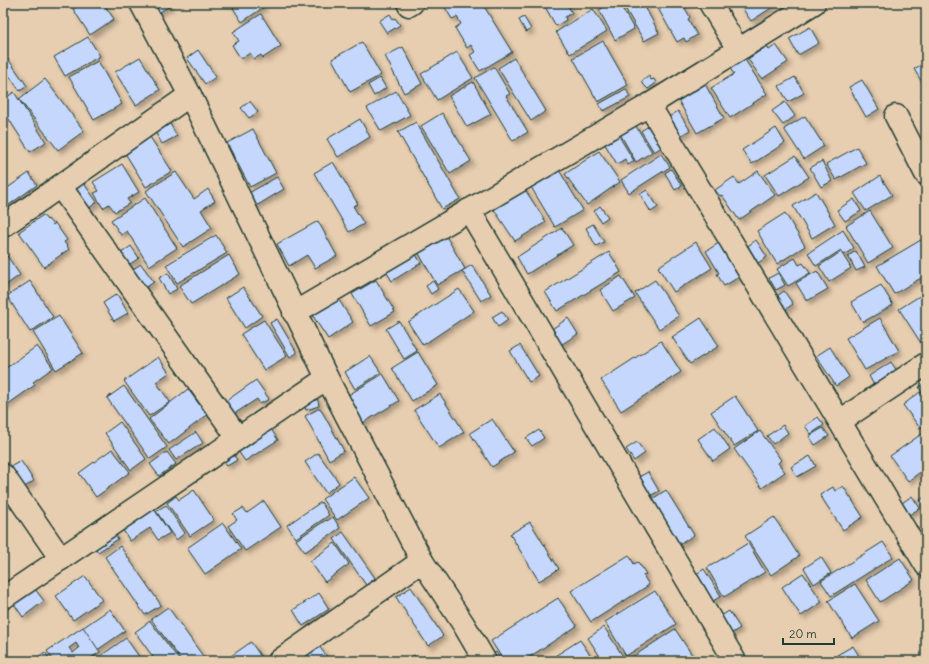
<svg xmlns="http://www.w3.org/2000/svg" width="929" height="664" font-family="Delius,sans-serif">
	<style>
		.building { fill: #c6d7fd; stroke: #1f3d34; fill-rule: evenodd; filter: url(#shadow) }
		.lines { fill: none; stroke-linecap: round; stroke-linejoin: round }
		.minor-casing { stroke: #1f3d34; stroke-width: 25 }
		.minor { stroke: #e8ceb0; stroke-width: 22 }
	</style>
	<defs>
		<filter id="shadow"><feDropShadow dx="3.5" dy="3.5" stdDeviation="2" flood-color="#0004"/></filter>
	</defs>
	<rect width="100%" height="100%" fill="#e8ceb0"/>
	<filter id="ink" filterUnits="userSpaceOnUse"><feTurbulence type="fractalNoise" baseFrequency=".025" numOctaves="2"/><feDisplacementMap in="SourceGraphic" scale="8" xChannelSelector="R" yChannelSelector="G"/><feConvolveMatrix kernelMatrix="1 2 1 2 8 2 1 2 1" color-interpolation-filters="sRGB"/></filter>
	<g filter="url(#ink)">
		<g class="building">
			<polygon points="82,3 103,3 114,19 90,35 73,9"/>
			<polygon points="152,3 168,3 170,6 158,13"/>
			<polygon points="230,3 261,3 264,7 242,22"/>
			<polygon points="445,3 482,3 512,52 480,71 470,55 475,52 471,45 467,48 455,28 461,24 457,17 452,19 443,4"/>
			<polygon points="543,3 563,3 564,5 567,4 572,13 565,17 566,20 556,26"/>
			<polygon points="594,3 603,3 596,7"/>
			<polygon points="611,3 619,3 634,29 615,40 599,10"/>
			<polygon points="622,3 643,3 659,33 644,41"/>
			<polygon points="655,3 682,3 690,17 688,19 697,35 686,42 684,38 677,42"/>
			<polygon points="739,3 779,3 751,21"/>
			<polygon points="593,9 607,31 570,54 556,32"/>
			<polygon points="261,14 281,46 263,58 261,55 254,59 250,53 241,59 232,45 239,41 233,32"/>
			<polygon points="390,14 393,19 395,18 400,25 387,33 379,21"/>
			<polygon points="524,17 531,29 526,32 519,20"/>
			<polygon points="810,27 819,43 798,55 789,39"/>
			<polygon points="88,37 100,56 65,76 54,57"/>
			<polygon points="603,41 628,85 598,102 573,58"/>
			<polygon points="362,42 381,75 350,92 332,59"/>
			<polygon points="776,45 788,62 762,79 748,59 767,46 769,50"/>
			<polygon points="403,47 422,84 404,93 385,56"/>
			<polygon points="198,50 216,77 205,84 187,58"/>
			<polygon points="457,52 473,78 437,100 421,74"/>
			<polygon points="742,55 767,94 730,118 711,88 734,74 727,64"/>
			<polygon points="140,57 160,90 136,105 115,72"/>
			<polygon points="514,58 546,111 531,121 498,68"/>
			<polygon points="8,59 27,86 20,91 3,67 3,62"/>
			<polygon points="98,61 122,104 94,120 69,77"/>
			<polygon points="926,62 926,89 914,69"/>
			<polygon points="494,67 510,94 506,96 528,132 513,141 475,78"/>
			<polygon points="649,76 651,80 654,79 656,83 648,89 641,82"/>
			<polygon points="701,77 724,118 697,133 674,93"/>
			<polygon points="795,77 804,93 788,102 779,86"/>
			<polygon points="380,78 386,88 374,96 368,85"/>
			<polygon points="45,79 84,131 58,150 19,99"/>
			<polygon points="862,80 879,109 866,117 849,87"/>
			<polygon points="473,82 491,114 467,127 449,96"/>
			<polygon points="626,89 630,97 603,111 599,104"/>
			<polygon points="396,91 410,115 381,131 367,108"/>
			<polygon points="14,92 46,142 30,152 3,110 3,100"/>
			<polygon points="926,97 926,107 922,99"/>
			<polygon points="250,101 258,112 249,118 241,108"/>
			<polygon points="785,102 795,116 783,125 772,111"/>
			<polygon points="678,111 690,130 678,137 666,119"/>
			<polygon points="442,113 471,161 450,174 421,126"/>
			<polygon points="805,116 824,146 804,159 784,129"/>
			<polygon points="166,117 177,136 162,144 152,126"/>
			<polygon points="360,119 370,137 338,157 327,139"/>
			<polygon points="416,122 460,199 442,209 398,132"/>
			<polygon points="634,123 652,152 636,162 619,132"/>
			<polygon points="650,125 663,146 654,152 641,131"/>
			<polygon points="614,128 634,161 628,165 625,159 617,164 600,136"/>
			<polygon points="776,128 785,143 752,164 742,150"/>
			<polygon points="253,129 276,173 250,187 227,143"/>
			<polygon points="150,137 172,171 146,187 125,153"/>
			<polygon points="857,147 866,163 836,180 826,164"/>
			<polygon points="599,151 620,182 587,205 565,174"/>
			<polygon points="661,154 670,167 629,193 621,180"/>
			<polygon points="795,156 809,177 779,196 765,175"/>
			<polygon points="822,161 832,181 821,187 810,168"/>
			<polygon points="333,162 358,204 353,206 364,224 349,232 314,173"/>
			<polygon points="122,164 139,192 127,199 130,203 115,212 109,204 103,208 94,193 99,191 93,182"/>
			<polygon points="671,169 682,186 675,190 665,173"/>
			<polygon points="559,170 583,210 555,227 531,187"/>
			<polygon points="758,171 775,195 739,220 722,195 720,196 715,190 734,177 739,184"/>
			<polygon points="176,172 194,199 208,189 215,201 201,210 212,228 183,247 146,191"/>
			<polygon points="29,173 37,185 6,207 3,203 3,191"/>
			<polygon points="880,176 892,195 866,211 854,193"/>
			<polygon points="277,177 284,189 248,211 240,198"/>
			<polygon points="82,181 97,202 88,209 72,187"/>
			<polygon points="522,185 546,222 515,241 491,205"/>
			<polygon points="647,190 658,207 651,212 640,194"/>
			<polygon points="816,192 835,224 812,238 793,206"/>
			<polygon points="145,198 177,248 149,266 127,231 121,235 111,220"/>
			<polygon points="854,199 861,211 845,221 837,210"/>
			<polygon points="600,206 608,217 601,222 594,211"/>
			<polygon points="870,211 893,248 868,263 846,226"/>
			<polygon points="785,213 805,246 777,264 757,231"/>
			<polygon points="43,215 47,220 48,219 53,225 55,223 67,240 64,242 69,249 44,267 19,232"/>
			<polygon points="318,221 337,256 315,268 307,255 289,266 277,244"/>
			<polygon points="593,224 604,242 596,246 586,228"/>
			<polygon points="562,228 573,245 527,274 517,257"/>
			<polygon points="843,230 854,248 844,255 841,250 816,266 808,253"/>
			<polygon points="216,235 227,253 177,283 166,265"/>
			<polygon points="446,236 465,269 437,285 418,252"/>
			<polygon points="926,237 926,275 894,294 877,266"/>
			<polygon points="756,240 767,257 758,263 748,246"/>
			<polygon points="696,242 712,268 674,292 658,267"/>
			<polygon points="719,243 739,277 724,286 717,274 719,273 706,251"/>
			<polygon points="131,246 139,258 127,266 120,254"/>
			<polygon points="3,250 20,275 3,287"/>
			<polygon points="413,250 421,263 392,281 384,268"/>
			<polygon points="856,251 865,267 856,271 848,256"/>
			<polygon points="609,252 621,272 557,311 545,292"/>
			<polygon points="841,252 851,268 829,282 819,266"/>
			<polygon points="229,255 240,274 191,304 179,286"/>
			<polygon points="795,258 799,265 803,263 810,273 788,286 777,269"/>
			<polygon points="141,264 154,282 142,290 130,271"/>
			<polygon points="472,265 491,295 481,301 462,271"/>
			<polygon points="817,271 828,289 807,301 796,283"/>
			<polygon points="168,273 177,289 168,294 159,278"/>
			<polygon points="778,273 785,285 776,290 769,278"/>
			<polygon points="621,276 635,298 613,311 600,290"/>
			<polygon points="376,280 395,312 371,326 352,294"/>
			<polygon points="655,280 679,316 659,329 635,293"/>
			<polygon points="30,281 53,317 30,332 7,296"/>
			<polygon points="433,281 438,289 431,294 426,286"/>
			<polygon points="881,285 893,305 863,322 851,302"/>
			<polygon points="243,287 262,316 245,328 226,298"/>
			<polygon points="459,289 474,311 423,345 408,322"/>
			<polygon points="784,291 793,304 782,312 773,299"/>
			<polygon points="926,292 926,344 923,346 899,309"/>
			<polygon points="117,294 128,313 114,321 103,303"/>
			<polygon points="335,294 353,322 328,339 309,310"/>
			<polygon points="502,311 508,320 498,327 492,317"/>
			<polygon points="59,316 83,353 56,370 33,332"/>
			<polygon points="568,318 578,334 559,346 549,331"/>
			<polygon points="701,318 719,346 690,364 672,337"/>
			<polygon points="880,318 899,351 865,370 846,338"/>
			<polygon points="277,319 297,353 290,357 270,323"/>
			<polygon points="264,320 287,356 264,370 241,334"/>
			<polygon points="399,321 417,351 404,359 386,329"/>
			<polygon points="661,341 681,372 621,411 601,380"/>
			<polygon points="520,345 539,376 529,382 510,351"/>
			<polygon points="37,346 53,368 33,382 35,385 4,407 3,405 3,370"/>
			<polygon points="830,347 849,377 836,386 816,356"/>
			<polygon points="418,352 438,385 412,401 392,368"/>
			<polygon points="370,356 381,373 355,389 345,372"/>
			<polygon points="158,357 169,373 156,382 170,402 149,416 124,381"/>
			<polygon points="891,362 897,371 874,385 869,376"/>
			<polygon points="383,374 399,401 361,424 345,397"/>
			<polygon points="256,380 269,399 260,404 257,399 234,414 226,401"/>
			<polygon points="926,383 926,391 922,393 919,387"/>
			<polygon points="124,386 167,447 150,459 107,398"/>
			<polygon points="188,389 207,415 169,444 149,419"/>
			<polygon points="920,392 922,395 926,392 926,424 920,428 903,405"/>
			<polygon points="440,394 464,432 439,448 414,410"/>
			<polygon points="317,396 319,406 306,410 303,400"/>
			<polygon points="735,396 758,431 734,446 711,412"/>
			<polygon points="320,408 344,451 329,460 305,416"/>
			<polygon points="818,417 824,425 811,434 805,426"/>
			<polygon points="492,419 514,452 492,467 470,433"/>
			<polygon points="120,422 146,459 131,470 105,433"/>
			<polygon points="783,425 788,433 773,444 767,436"/>
			<polygon points="269,426 278,440 245,461 236,448"/>
			<polygon points="715,427 730,449 713,461 698,439"/>
			<polygon points="823,428 829,436 815,445 809,436"/>
			<polygon points="539,430 544,438 532,446 526,438"/>
			<polygon points="760,431 781,460 778,463 785,472 762,488 734,449"/>
			<polygon points="926,431 926,468 908,481 890,456"/>
			<polygon points="196,432 203,443 176,460 169,450"/>
			<polygon points="637,442 645,453 634,461 626,449"/>
			<polygon points="229,448 237,460 227,466 219,454"/>
			<polygon points="112,449 130,472 96,497 79,473"/>
			<polygon points="167,452 176,464 159,476 150,464"/>
			<polygon points="318,453 339,483 326,493 305,462"/>
			<polygon points="810,456 816,466 797,477 791,467"/>
			<polygon points="21,461 34,481 23,488 10,467"/>
			<polygon points="648,472 659,491 646,498 635,479"/>
			<polygon points="354,477 369,498 337,520 322,499"/>
			<polygon points="843,486 863,517 843,530 820,495 833,487 835,491"/>
			<polygon points="194,490 214,520 190,536 167,503 176,496 179,500"/>
			<polygon points="666,490 694,535 679,545 651,500"/>
			<polygon points="912,496 920,508 909,515 902,503"/>
			<polygon points="926,496 926,509 920,500"/>
			<polygon points="264,501 281,527 245,551 228,526 237,520 233,514 243,508 247,513"/>
			<polygon points="321,502 329,515 296,538 287,525"/>
			<polygon points="166,505 185,533 176,540 156,511"/>
			<polygon points="152,506 170,533 158,540 150,528 130,541 121,527"/>
			<polygon points="333,517 340,528 305,552 296,540 326,520 327,521"/>
			<polygon points="774,517 799,556 771,575 745,536"/>
			<polygon points="530,522 559,569 539,581 510,534"/>
			<polygon points="223,523 241,549 205,574 187,548"/>
			<polygon points="112,529 118,539 98,552 92,543"/>
			<polygon points="343,532 375,578 366,585 334,539"/>
			<polygon points="883,542 893,557 831,596 821,581"/>
			<polygon points="335,543 349,564 325,582 310,561"/>
			<polygon points="748,543 765,572 724,597 707,568"/>
			<polygon points="120,546 161,605 145,615 105,557"/>
			<polygon points="629,555 634,564 638,562 646,574 643,575 649,585 591,622 571,591"/>
			<polygon points="821,557 831,573 814,584 804,568"/>
			<polygon points="900,558 914,580 880,602 866,580"/>
			<polygon points="704,569 721,596 710,603 693,576"/>
			<polygon points="803,573 822,602 801,616 782,587"/>
			<polygon points="85,576 102,600 73,620 56,596"/>
			<polygon points="855,584 879,621 852,638 828,601"/>
			<polygon points="411,587 443,636 428,646 396,597"/>
			<polygon points="35,589 44,601 23,617 14,604"/>
			<polygon points="655,591 676,624 626,656 605,622"/>
			<polygon points="319,593 329,609 303,626 293,610"/>
			<polygon points="558,598 577,626 523,661 504,661 491,641"/>
			<polygon points="168,607 205,659 203,661 182,661 151,619"/>
			<polygon points="110,609 125,631 90,655 75,633"/>
			<polygon points="729,611 740,628 729,635 718,618"/>
			<polygon points="150,621 180,661 156,661 135,632"/>
			<path d="M83,627L100,652L86,661H54L47,651ZM76,643L79,648L73,653L69,648Z"/>
			<polygon points="604,627 626,661 603,661 588,638"/>
			<polygon points="675,629 696,661 628,661 628,660"/>
			<polygon points="126,638 142,661 106,661 102,655"/>
			<polygon points="580,640 594,661 558,661 555,656"/>
			<polygon points="251,642 263,660 261,661 224,661"/>
			<polygon points="319,646 330,661 297,661"/>
			<polygon points="853,646 862,661 840,661 837,655"/>
			<polygon points="45,652 51,661 32,661"/>
			<polygon points="496,652 502,661 491,661 489,657"/>
			<polygon points="414,655 418,661 404,661"/>
			<polygon points="385,656 389,661 378,661"/>
		</g>
		<g class="lines">
			<g class="minor-casing">
				<g id="minor">
					<polyline points="141,3 190,95 327,378 422,561 464,625 485,661"/>
					<polyline points="710,3 738,49"/>
					<polyline points="409,5 412,3"/>
					<polyline points="649,105 926,565"/>
					<polyline points="896,116 926,174"/>
					<polyline points="60,186 238,438"/>
					<polyline points="469,210 735,661"/>
					<polyline points="3,226 190,95"/>
					<polyline points="294,313 649,105 814,3"/>
					<polyline points="840,421 926,364"/>
					<polyline points="3,475 61,559"/>
					<polyline points="3,598 327,378"/>
					<polyline points="279,661 422,561"/>
				</g>
			</g>
			<use href="#minor" class="minor"/>
		</g>
	</g>
	<rect width="929" height="664" fill="none" stroke="#e8ceb0" stroke-width="16"/>
	<rect x="8" y="8" width="913" height="648" fill="none" stroke="#1f3d34" stroke-width="1.5" filter="url(#ink)"/>
	<path d="M783 638v6h51v-6" fill="none" stroke="#1f3d34" stroke-width="2"/>
	<text x="789" y="638" font-size="12" fill="#1f3d34" stroke="#e8ceb0" stroke-width="3" paint-order="stroke">20 m</text>
</svg>
